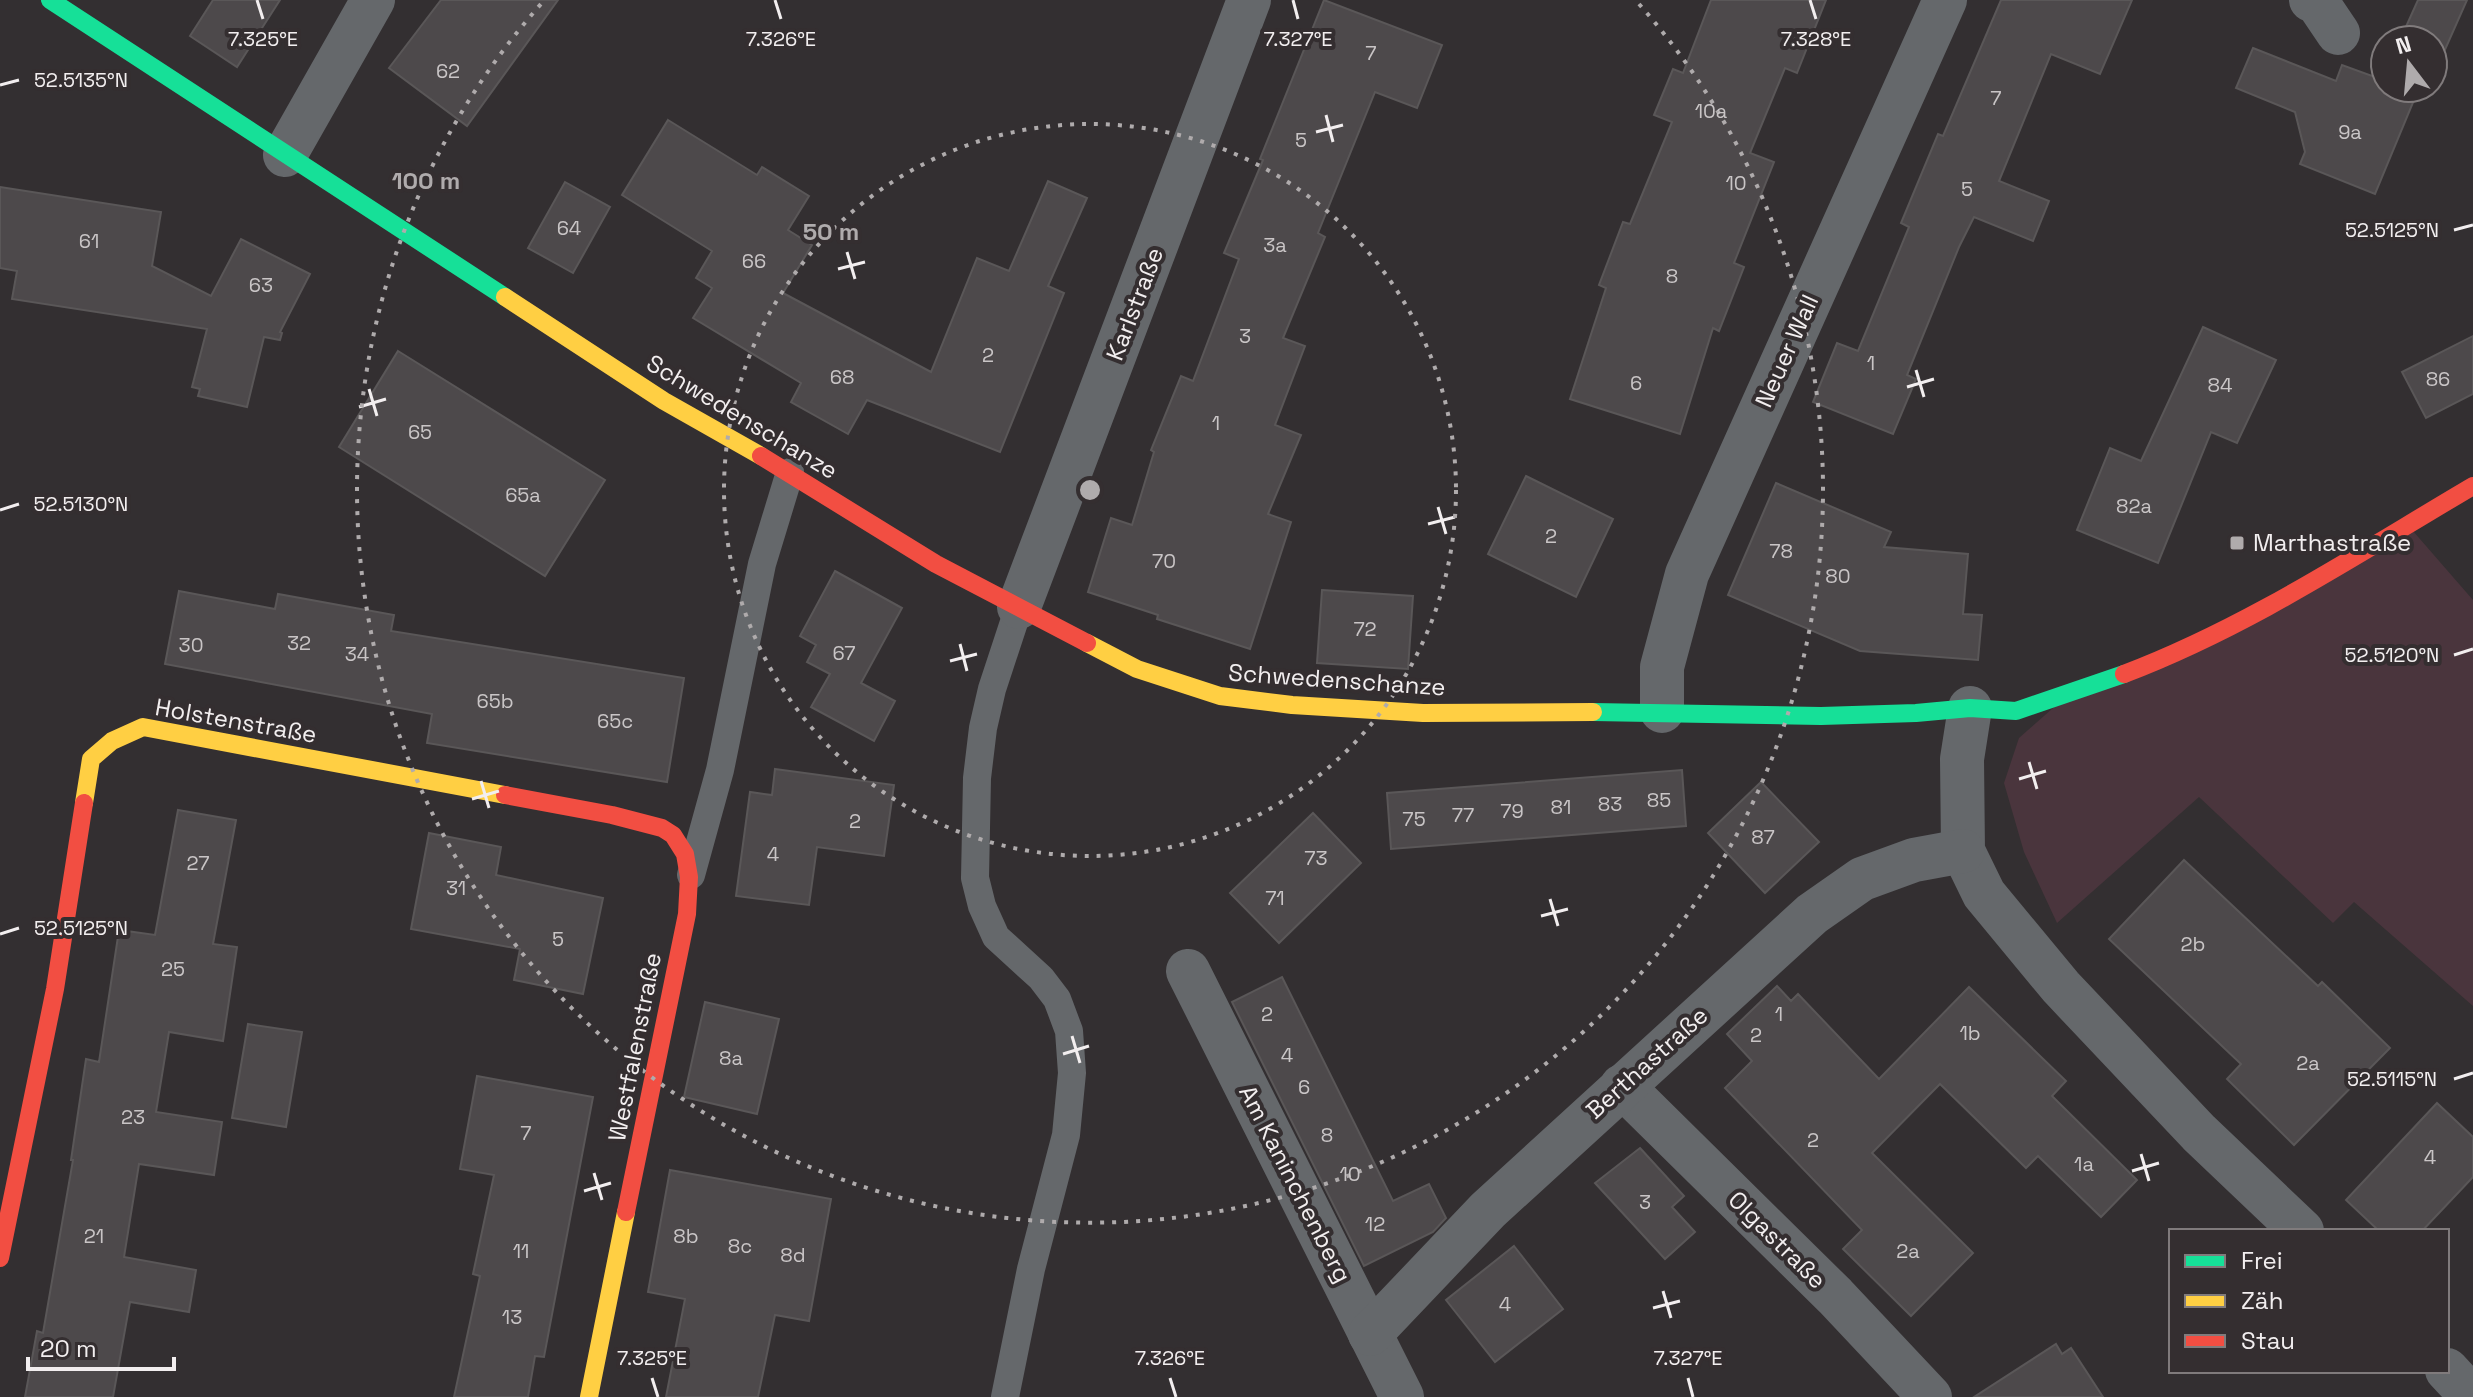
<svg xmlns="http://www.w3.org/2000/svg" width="2473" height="1397" font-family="'Space Grotesk',sans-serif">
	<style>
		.green { fill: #4a353d }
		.building { fill: #4d494b; stroke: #5a5758; stroke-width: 2 }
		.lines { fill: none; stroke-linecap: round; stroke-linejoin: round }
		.lane { stroke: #65686b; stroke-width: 28 }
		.street { stroke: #65686b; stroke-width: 44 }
		.fast { stroke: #16e098; stroke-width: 18 }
		.slow { stroke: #ffcf43; stroke-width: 18 }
		.jam { stroke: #f24e42; stroke-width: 18 }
		.ticks { fill: none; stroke: #f2eeef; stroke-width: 3 }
		.ring { fill: none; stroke: #afabac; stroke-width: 4; stroke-dasharray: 4 8 }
		.poi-dot { fill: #afabac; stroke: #342e30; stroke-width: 3 }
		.labels { text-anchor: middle; stroke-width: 8; stroke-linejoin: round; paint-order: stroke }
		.number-label { font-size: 20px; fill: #c9c5c6 }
		.street-label { font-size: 24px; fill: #f2eeef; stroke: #342e30 }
		.poi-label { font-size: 24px; fill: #f2eeef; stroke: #342e30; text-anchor: start }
		.ticks-label { font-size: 20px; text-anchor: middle; fill: #f2eeef; stroke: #342e30; stroke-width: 8; stroke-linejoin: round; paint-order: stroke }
		.centre { fill: #afabac; stroke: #342e30; stroke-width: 4 }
		.ring-label { font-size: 24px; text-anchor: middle; font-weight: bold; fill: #afabac; stroke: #342e30; stroke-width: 8; stroke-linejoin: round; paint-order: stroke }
	</style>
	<rect width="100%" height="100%" fill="#332f31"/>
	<polygon class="green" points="2413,531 2473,600 2473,1006 2354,902 2333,923 2199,797 2057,923 2024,852 2004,783 2019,738 2069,694"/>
	<g class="building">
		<polygon points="213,0 280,0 237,67 190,36"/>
		<polygon points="441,0 558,0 467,126 389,68"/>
		<polygon points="1324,0 1442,45 1417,108 1375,92 1318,233 1325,237 1283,338 1305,346 1275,425 1301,435 1268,514 1291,522 1250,649 1157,619 1158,615 1088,592 1111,518 1132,525 1154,452 1151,450 1181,376 1193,381 1239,259 1224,253 1263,160 1260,159"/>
		<polygon points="1711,0 1826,0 1797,73 1785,68 1750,153 1774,162 1734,263 1744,267 1719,331 1713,328 1680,434 1570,399 1606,288 1599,285 1623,222 1630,224 1672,122 1654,115 1673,69 1683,73"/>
		<polygon points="2001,0 2132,0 2100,74 2051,54 1999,181 2049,201 2033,241 1974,217 1959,247 1907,375 1916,379 1893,434 1813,402 1837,343 1858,351 1909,227 1901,223 1938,134 1943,136"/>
		<polygon points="2418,0 2467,0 2440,61 2433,58 2433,40 2400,40"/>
		<polygon points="2253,48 2336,81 2342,65 2383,80 2385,75 2385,88 2419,88 2375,194 2300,164 2305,152 2295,112 2236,88"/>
		<polygon points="668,120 757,175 762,167 809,196 788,230 812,245 783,293 931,372 977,258 1009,271 1048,181 1087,198 1048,286 1064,293 1000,452 867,400 848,434 791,402 801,383 693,318 712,288 696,278 712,251 622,195"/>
		<polygon points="565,182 610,207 573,273 528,248"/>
		<polygon points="0,187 161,212 152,266 211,296 241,239 310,274 280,332 282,333 280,340 264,337 247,407 198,396 200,389 192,387 207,329 12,299 17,271 0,268"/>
		<polygon points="2203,327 2276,360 2237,443 2211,432 2158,563 2077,530 2110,448 2141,461"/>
		<polygon points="2473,336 2473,394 2426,418 2402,372"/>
		<polygon points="398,351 605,480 545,576 339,447"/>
		<polygon points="1526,476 1613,519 1576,597 1488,554"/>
		<polygon points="1776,483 1891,532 1884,547 1968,554 1963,614 1982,615 1978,660 1860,651 1728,595"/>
		<polygon points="835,571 902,608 861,683 895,701 874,741 811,707 830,674 807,662 816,645 800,636"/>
		<polygon points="1322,590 1413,596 1408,669 1317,663"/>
		<polygon points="179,591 275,609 278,594 394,615 391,631 684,678 667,782 427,743 432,714 165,664"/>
		<polygon points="775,769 894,785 884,856 817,847 809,905 736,896 750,792 772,795"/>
		<polygon points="1682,770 1686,826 1391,849 1387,793"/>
		<polygon points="1761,782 1819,842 1765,893 1708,833"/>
		<polygon points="178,810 236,820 213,944 237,947 223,1041 169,1032 156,1112 222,1122 214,1175 139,1164 124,1257 196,1270 189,1312 130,1302 113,1397 25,1397 37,1331 43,1333 73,1160 71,1160 86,1059 99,1062 119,930 155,935"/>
		<polygon points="1313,813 1361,863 1279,943 1230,893"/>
		<polygon points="429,833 501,847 496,875 603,898 583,994 514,980 520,949 411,929"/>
		<polygon points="2184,860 2318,986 2322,982 2390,1048 2294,1145 2227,1079 2241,1064 2109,939"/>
		<polygon points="1282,977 1393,1201 1429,1184 1446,1218 1433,1232 1364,1266 1232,1002"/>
		<polygon points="1777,986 1791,1001 1798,994 1879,1079 1969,987 2066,1081 2052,1096 2137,1180 2101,1217 2038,1156 2026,1168 1940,1084 1872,1153 1973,1253 1911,1316 1843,1249 1862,1230 1725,1088 1752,1061 1727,1034"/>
		<polygon points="705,1002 779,1019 757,1114 684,1097"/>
		<polygon points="248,1024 302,1032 286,1127 232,1118"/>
		<polygon points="477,1076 593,1097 544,1357 535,1356 528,1397 454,1397 480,1276 473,1274 494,1175 460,1169"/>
		<polygon points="2437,1103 2473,1137 2473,1177 2422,1231 2379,1231 2346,1200"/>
		<polygon points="1640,1148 1684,1196 1672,1207 1695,1232 1665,1259 1595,1183"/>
		<polygon points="670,1170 831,1199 809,1321 775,1315 758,1397 666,1397 685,1299 648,1292"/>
		<polygon points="1514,1246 1563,1309 1495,1362 1446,1300"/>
		<polygon points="2056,1344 2062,1354 2071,1348 2103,1397 1974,1397"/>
	</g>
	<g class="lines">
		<g class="lane">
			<polyline points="691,875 720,770 762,564 790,472"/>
			<polyline points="1005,1397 1031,1269 1066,1135 1072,1073 1069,1031 1057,999 1041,978 996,937 982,906 975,878 977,778 983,728 992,689 1019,607"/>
		</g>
		<g class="street">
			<polyline points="2311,0 2317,2 2338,33"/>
			<polyline points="285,155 373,0"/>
			<polyline points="1019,607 1249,0"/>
			<polyline points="1970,708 1962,759 1963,851 1984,894 2061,987 2199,1133 2302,1231"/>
			<polyline points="1662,711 1662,667 1687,574 1945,0"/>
			<polyline points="1188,971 1402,1397"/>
			<polyline points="1622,1086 1835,1296 1930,1397"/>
			<polyline points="1370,1334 1488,1210 1812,914 1862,879 1914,860 1963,851"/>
			<polyline points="2447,1370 2472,1397"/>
		</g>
		<g class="fast">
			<polyline points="50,0 505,297"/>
			<polyline points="1593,712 1821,716 1916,713 1970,708 2016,711 2124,674"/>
		</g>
		<g class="slow">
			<polyline points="505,297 664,401 761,456"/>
			<polyline points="1087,643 1137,669 1220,696 1292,705 1423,713 1593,712"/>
			<polyline points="84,803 91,759 112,741 143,727 505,795"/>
			<polyline points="589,1397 626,1212"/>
		</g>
		<g class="jam">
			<polyline points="761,456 936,564 1087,643"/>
			<path d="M2124,674C2248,627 2359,553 2473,486"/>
			<polyline points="505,795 612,815 662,828 673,835 685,854 689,877 687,914 626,1212"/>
			<polyline points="0,1258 55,989 84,803"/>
		</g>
	</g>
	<path class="ticks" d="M257,0L263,19M775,0L781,19M1293,0L1298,19M1810,0L1816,19M0,85L19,80M1326,115L1333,142M1316,132L1343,125M2454,230L2473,225M847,252L855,279M838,269L865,262M1916,370L1924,397M1907,387L1934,379M369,389L377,416M359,407L386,399M1438,507L1446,534M0,510L19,504M1428,524L1455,517M960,644L967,671M2454,655L2473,649M950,661L977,654M2029,762L2037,789M2019,779L2046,771M481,781L489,808M472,799L499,791M1550,899L1558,926M1541,916L1568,909M0,934L19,928M1072,1036L1080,1063M1063,1054L1089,1046M2454,1079L2473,1073M2141,1154L2149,1181M2132,1171L2159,1163M594,1173L602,1200M584,1191L611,1183M1663,1291L1671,1318M1653,1308L1680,1301M652,1378L658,1397M1170,1378L1176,1397M1688,1378L1693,1397"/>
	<g class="ring">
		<circle cx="1090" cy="490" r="366"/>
		<path d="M1639 4A733 733 0 1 1 541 4"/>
	</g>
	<rect class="poi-dot" x="2229" y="535" width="16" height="16" rx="4"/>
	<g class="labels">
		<g class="number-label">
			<text x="1371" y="60">7</text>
			<text x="448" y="78">62</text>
			<text x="1996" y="105">7</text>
			<text x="1711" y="118">10a</text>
			<text x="2350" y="139">9a</text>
			<text x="1301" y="147">5</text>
			<text x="1736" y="190">10</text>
			<text x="1967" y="196">5</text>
			<text x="569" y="235">64</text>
			<text x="89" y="248">61</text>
			<text x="1275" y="252">3a</text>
			<text x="754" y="268">66</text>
			<text x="1672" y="283">8</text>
			<text x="261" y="292">63</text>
			<text x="1245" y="343">3</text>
			<text x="988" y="362">2</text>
			<text x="1871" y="370">1</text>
			<text x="842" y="384">68</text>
			<text x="2438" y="386">86</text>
			<text x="1636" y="390">6</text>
			<text x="2220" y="392">84</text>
			<text x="1216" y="430">1</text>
			<text x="420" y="439">65</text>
			<text x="523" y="502">65a</text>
			<text x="2134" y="513">82a</text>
			<text x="1551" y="543">2</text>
			<text x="1781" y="558">78</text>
			<text x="1164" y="568">70</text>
			<text x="1838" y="583">80</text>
			<text x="1365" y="636">72</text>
			<text x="299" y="650">32</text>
			<text x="191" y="652">30</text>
			<text x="844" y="660">67</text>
			<text x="357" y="661">34</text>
			<text x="495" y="708">65b</text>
			<text x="615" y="728">65c</text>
			<text x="1659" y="807">85</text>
			<text x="1610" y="811">83</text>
			<text x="1561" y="814">81</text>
			<text x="1512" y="818">79</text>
			<text x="1463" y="822">77</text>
			<text x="1414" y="826">75</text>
			<text x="855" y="828">2</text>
			<text x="1763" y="844">87</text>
			<text x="773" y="861">4</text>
			<text x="1316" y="865">73</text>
			<text x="198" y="870">27</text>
			<text x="456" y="895">31</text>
			<text x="1275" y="905">71</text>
			<text x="558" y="946">5</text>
			<text x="2193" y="951">2b</text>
			<text x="173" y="976">25</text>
			<text x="1267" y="1021">2</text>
			<text x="1779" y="1021">1</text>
			<text x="1970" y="1040">1b</text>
			<text x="1756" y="1042">2</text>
			<text x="1287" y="1062">4</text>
			<text x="731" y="1065">8a</text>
			<text x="2308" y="1070">2a</text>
			<text x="1304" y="1094">6</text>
			<text x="133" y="1124">23</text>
			<text x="526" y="1140">7</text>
			<text x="1327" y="1142">8</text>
			<text x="1813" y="1147">2</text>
			<text x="2430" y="1164">4</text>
			<text x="2084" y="1171">1a</text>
			<text x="1350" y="1181">10</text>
			<text x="1645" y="1209">3</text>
			<text x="1375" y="1231">12</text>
			<text x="94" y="1243">21</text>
			<text x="686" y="1243">8b</text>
			<text x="740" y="1253">8c</text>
			<text x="521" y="1258">11</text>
			<text x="1908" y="1258">2a</text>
			<text x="793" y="1262">8d</text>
			<text x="1505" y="1311">4</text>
			<text x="512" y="1324">13</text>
		</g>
		<g class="street-label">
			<text transform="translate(1135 304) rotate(-69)" y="8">Karlstraße</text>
			<text transform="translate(1787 351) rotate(-66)" y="8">Neuer Wall</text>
			<text transform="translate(742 417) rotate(31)" y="8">Schwedenschanze</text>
			<text transform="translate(1337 680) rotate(4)" y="8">Schwedenschanze</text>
			<text transform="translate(236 721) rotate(10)" y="8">Holstenstraße</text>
			<text transform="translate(635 1047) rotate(-79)" y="8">Westfalenstraße</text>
			<text transform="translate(1647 1063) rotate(-42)" y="8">Berthastraße</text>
			<text transform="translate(1295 1184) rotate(63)" y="8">Am Kaninchenberg</text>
			<text transform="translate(1777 1240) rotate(45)" y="8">Olgastraße</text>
		</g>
		<g class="poi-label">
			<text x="2253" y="551">Marthastraße</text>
		</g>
	</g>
	<g class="ticks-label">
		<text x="263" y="46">7.325°E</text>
		<text x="781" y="46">7.326°E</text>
		<text x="1298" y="46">7.327°E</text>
		<text x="1816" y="46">7.328°E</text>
		<text x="81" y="87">52.5135°N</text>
		<text x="2392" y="237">52.5125°N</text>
		<text x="81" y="511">52.5130°N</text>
		<text x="2392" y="662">52.5120°N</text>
		<text x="81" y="935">52.5125°N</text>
		<text x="2392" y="1086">52.5115°N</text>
		<text x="652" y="1365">7.325°E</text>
		<text x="1170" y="1365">7.326°E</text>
		<text x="1688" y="1365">7.327°E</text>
	</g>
	<circle cx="1090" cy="490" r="12" class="centre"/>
	<g class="ring-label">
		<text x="426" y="189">100 m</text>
		<text x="831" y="240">50 m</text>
	</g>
	<rect x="2169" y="1229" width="280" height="144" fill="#342e30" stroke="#807b7c" stroke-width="2"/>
	<rect x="2185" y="1255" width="40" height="12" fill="#16e098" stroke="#807b7c" stroke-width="2"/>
	<text x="2241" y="1269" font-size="24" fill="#f2eeef">Frei</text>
	<rect x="2185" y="1295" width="40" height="12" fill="#ffcf43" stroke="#807b7c" stroke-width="2"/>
	<text x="2241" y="1309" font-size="24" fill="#f2eeef">Zäh</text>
	<rect x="2185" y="1335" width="40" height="12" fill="#f24e42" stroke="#807b7c" stroke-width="2"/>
	<text x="2241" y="1349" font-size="24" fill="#f2eeef">Stau</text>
	<g transform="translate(2409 64) rotate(344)"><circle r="38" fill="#342e30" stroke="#807b7c" stroke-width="2"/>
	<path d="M0-6L14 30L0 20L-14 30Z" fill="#afabac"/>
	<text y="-12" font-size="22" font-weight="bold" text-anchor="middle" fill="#f2eeef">N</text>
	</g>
	<path d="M28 1357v12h146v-12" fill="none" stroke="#f2eeef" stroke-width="4"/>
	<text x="40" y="1357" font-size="24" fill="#f2eeef" stroke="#342e30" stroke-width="6" paint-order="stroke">20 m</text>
</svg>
